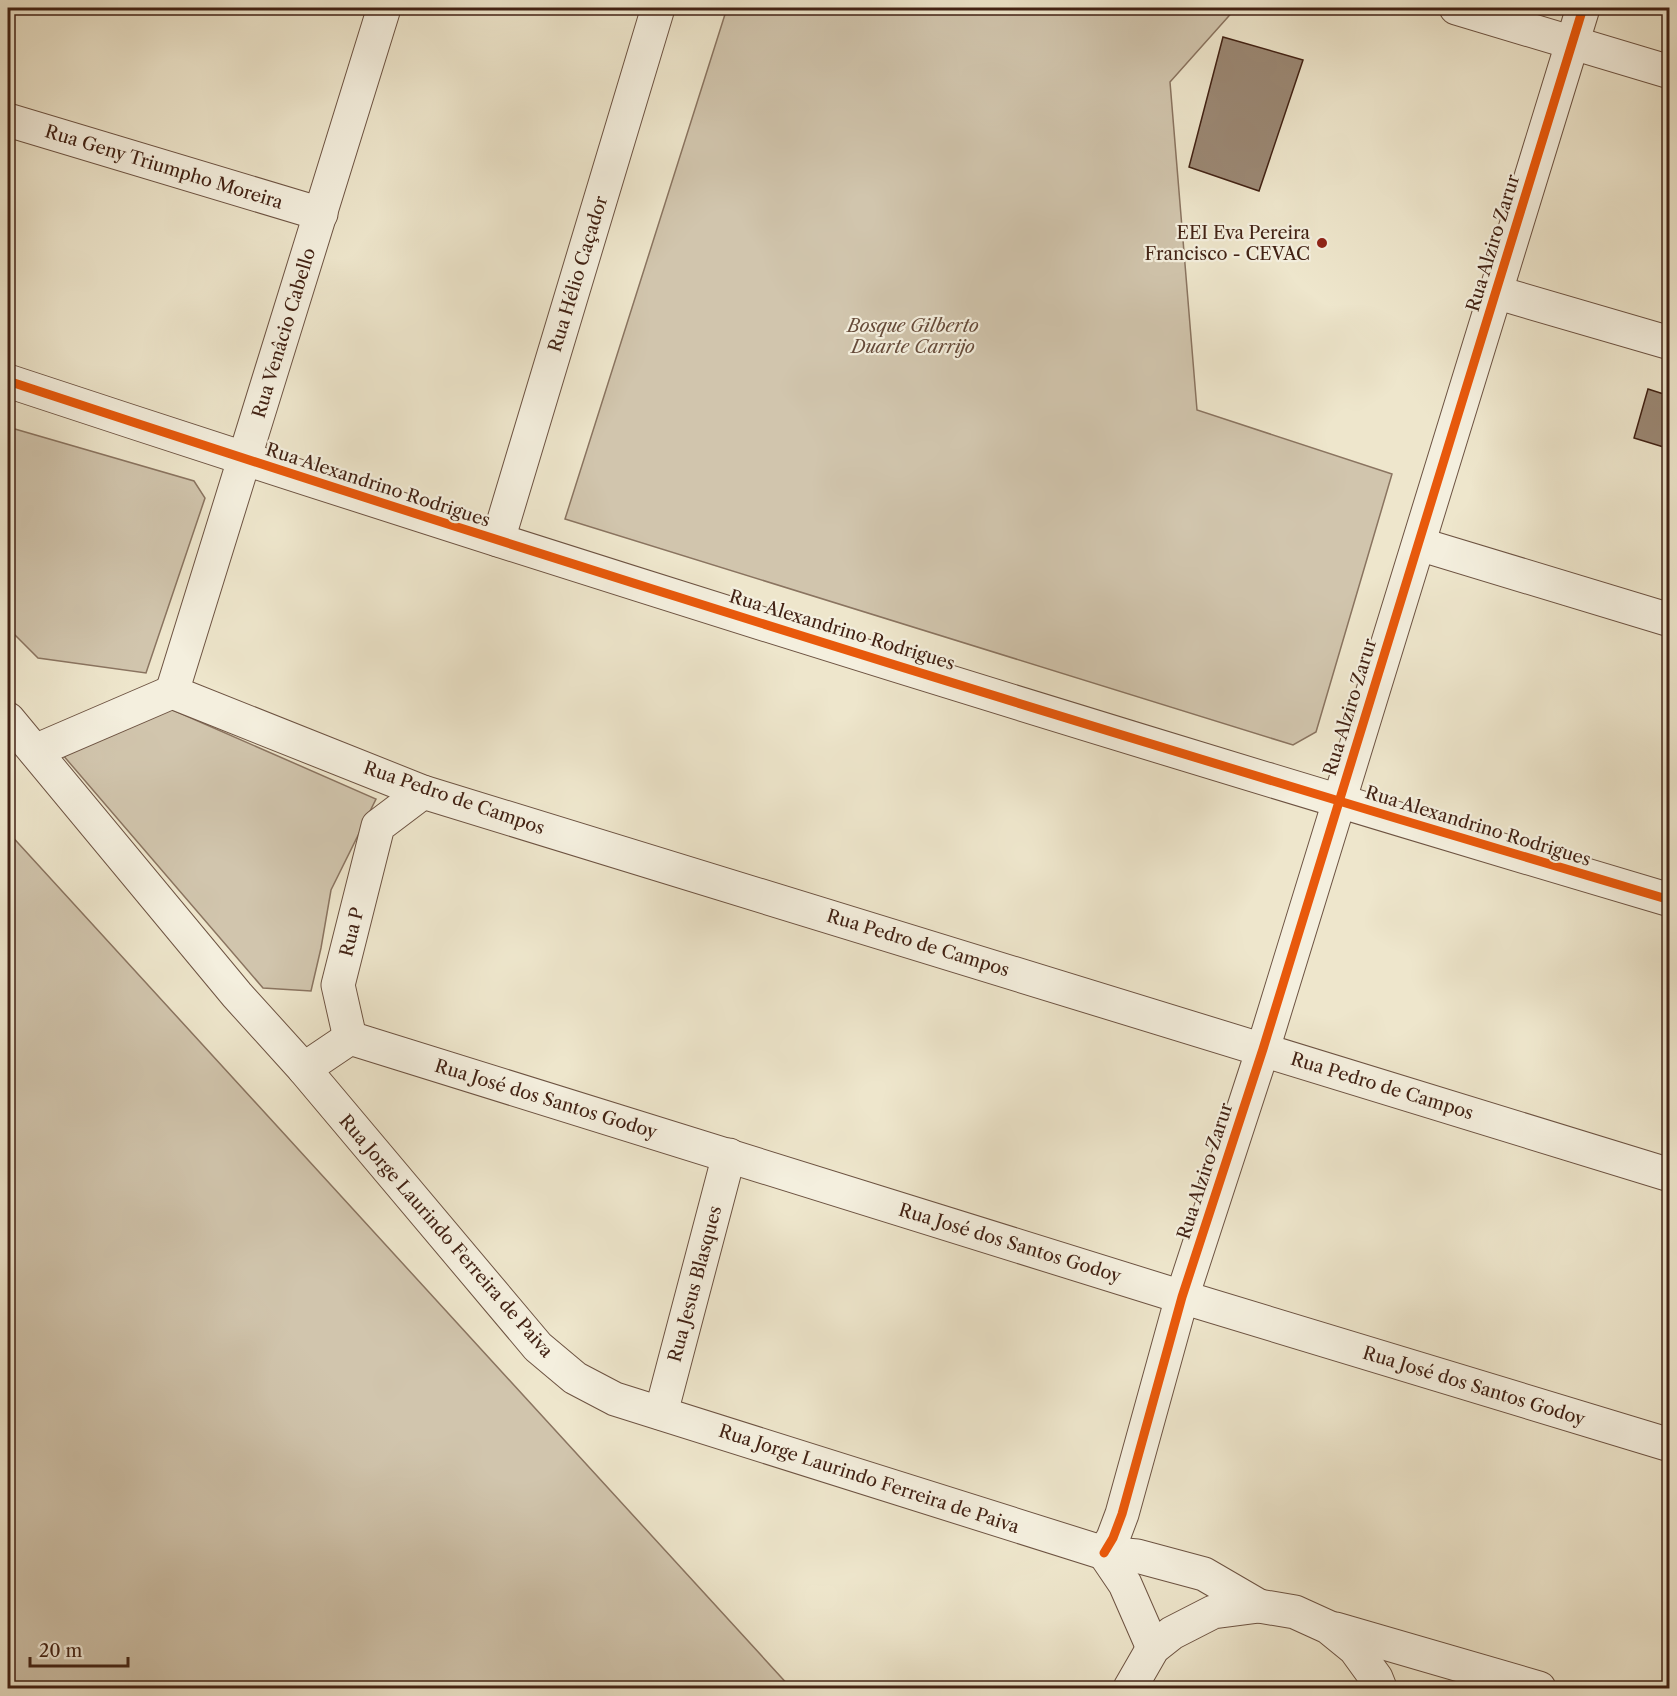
<svg xmlns="http://www.w3.org/2000/svg" width="1677" height="1696" font-family="'Libre Caslon Text',serif">
	<style>
		.green { fill: #d1c5ad; stroke: #8a7460; stroke-width: 1.5 }
		.building { fill: #9b8874; stroke: #422214; stroke-width: 1.5 }
		.lines { fill: none; stroke-linecap: round; stroke-linejoin: round }
		.minor-casing { stroke: #6d5342; stroke-width: 35 }
		.minor { stroke: #f4efde; stroke-width: 33 }
		.cycleway-casing { stroke: #f4efde; stroke-width: 13 }
		.cycleway { stroke: #e8590c; stroke-width: 9 }
		.poi-dot { fill: #8f2418; stroke: #f4efde; stroke-width: 2 }
		.labels { text-anchor: middle; stroke-width: 4.5; stroke-linejoin: round; paint-order: stroke }
		.street-label { font-size: 18px; fill: #422214; stroke: #f4efde }
		.poi-label { font-size: 18px; fill: #422214; stroke: #f4efde; text-anchor: end }
		.park-label { font-size: 18px; font-style: italic; fill: #664b3a; stroke: #f4efde }
	</style>
	<rect width="100%" height="100%" fill="#eee6cc"/>
	<filter id="stains"><feTurbulence type="fractalNoise" baseFrequency=".00333" numOctaves="4"/><feColorMatrix values="0 0 0 0 .2 0 0 0 0 .09 0 0 0 0 .02 0 0 0 .5 -.17"/></filter>
	<radialGradient id="worn" r=".72"><stop offset=".6" stop-color="#630" stop-opacity="0"/><stop offset="1" stop-color="#630" stop-opacity=".3"/></radialGradient>
	<g class="green">
		<polygon points="727,8 1236,8 1170,82 1197,410 1392,474 1316,732 1293,745 565,519"/>
		<polygon points="8,427 194,481 205,498 146,673 38,658 8,628"/>
		<polygon points="159,704 376,799 331,890 321,948 311,991 263,988 62,754"/>
		<polygon points="8,832 791,1688 8,1688"/>
	</g>
	<g class="building">
		<polygon points="1223,37 1303,60 1259,191 1189,167"/>
		<polygon points="1648,389 1670,396 1670,449 1634,438"/>
	</g>
	<g class="lines">
		<g class="minor-casing">
			<g id="minor">
				<polyline points="1456,8 1670,72"/>
				<polyline points="8,120 321,214"/>
				<polyline points="1495,292 1670,343"/>
				<path d="M8,381C559,563 1113,735 1670,900"/>
				<polyline points="498,540 658,8"/>
				<polyline points="1419,544 1670,620"/>
				<polyline points="172,692 423,792 1670,1175"/>
				<polyline points="172,692 384,8"/>
				<polyline points="8,719 237,995 304,1069 538,1347 575,1378 615,1399 1104,1553 1137,1556 1204,1574 1259,1606"/>
				<polyline points="35,751 172,692"/>
				<polyline points="350,1038 1182,1297 1670,1445"/>
				<polyline points="350,1038 338,985 378,826 423,792"/>
				<polyline points="304,1069 350,1038"/>
				<polyline points="661,1413 729,1155"/>
				<polyline points="1104,1553 1113,1538 1122,1514 1182,1297 1263,1049 1583,8"/>
				<polyline points="1104,1553 1125,1584 1153,1648"/>
				<polyline points="1336,1629 1539,1688"/>
				<polyline points="1130,1688 1153,1648 1172,1633 1213,1612 1259,1606 1295,1612 1328,1627 1355,1649 1376,1678 1380,1688"/>
			</g>
		</g>
		<use href="#minor" class="minor"/>
		<g class="cycleway-casing">
			<g id="cycleway">
				<path d="M8,381C559,563 1113,735 1670,900"/>
				<polyline points="1104,1553 1113,1538 1122,1514 1182,1297 1263,1049 1583,8"/>
			</g>
		</g>
		<use href="#cycleway" class="cycleway"/>
	</g>
	<circle class="poi-dot" cx="1322" cy="243" r="6"/>
	<g class="labels">
		<g class="street-label">
			<text transform="translate(164 167) rotate(17)" y="6">Rua Geny Triumpho Moreira</text>
			<text transform="translate(1493 243) rotate(-73)" y="6">Rua Alziro Zarur</text>
			<text transform="translate(578 274) rotate(-73)" y="6">Rua Hélio Caçador</text>
			<text transform="translate(284 333) rotate(-73)" y="6">Rua Venâcio Cabello</text>
			<text transform="translate(378 485) rotate(18)" y="6">Rua Alexandrino Rodrigues</text>
			<text transform="translate(842 630) rotate(17)" y="6">Rua Alexandrino Rodrigues</text>
			<text transform="translate(1350 707) rotate(-73)" y="6">Rua Alziro Zarur</text>
			<text transform="translate(454 798) rotate(19)" y="6">Rua Pedro de Campos</text>
			<text transform="translate(1478 826) rotate(17)" y="6">Rua Alexandrino Rodrigues</text>
			<text transform="translate(352 932) rotate(-76)" y="6">Rua P</text>
			<text transform="translate(918 943) rotate(17)" y="6">Rua Pedro de Campos</text>
			<text transform="translate(1382 1086) rotate(17)" y="6">Rua Pedro de Campos</text>
			<text transform="translate(546 1099) rotate(17)" y="6">Rua José dos Santos Godoy</text>
			<text transform="translate(1205 1171) rotate(-72)" y="6">Rua Alziro Zarur</text>
			<text transform="translate(446 1236) rotate(49)" y="6">Rua Jorge Laurindo Ferreira de Paiva</text>
			<text transform="translate(1010 1243) rotate(17)" y="6">Rua José dos Santos Godoy</text>
			<text transform="translate(695 1284) rotate(-75)" y="6">Rua Jesus Blasques</text>
			<text transform="translate(1474 1386) rotate(17)" y="6">Rua José dos Santos Godoy</text>
			<text transform="translate(869 1479) rotate(18)" y="6">Rua Jorge Laurindo Ferreira de Paiva</text>
		</g>
		<g class="poi-label">
			<text x="1310" y="239">EEI Eva Pereira<tspan x="1310" dy="21">Francisco - CEVAC</tspan></text>
		</g>
		<g class="park-label">
			<text x="913" y="332">Bosque Gilberto<tspan x="913" dy="21">Duarte Carrijo</tspan></text>
		</g>
	</g>
	<rect width="1677" height="1696" fill="none" stroke="#eee6cc" stroke-width="30"/>
	<rect x="9" y="9" width="1659" height="1678" fill="none" stroke="#422214" stroke-width="3"/>
	<rect x="15" y="15" width="1647" height="1666" fill="none" stroke="#422214" stroke-width="1.5"/>
	<path d="M30 1657v9h98v-9" fill="none" stroke="#422214" stroke-width="3"/>
	<text x="39" y="1657" font-size="18" fill="#422214" stroke="#f4efde" stroke-width="4.5" paint-order="stroke">20 m</text>
	<rect width="100%" height="100%" filter="url(#stains)"/>
	<rect width="100%" height="100%" fill="url(#worn)"/>
</svg>
